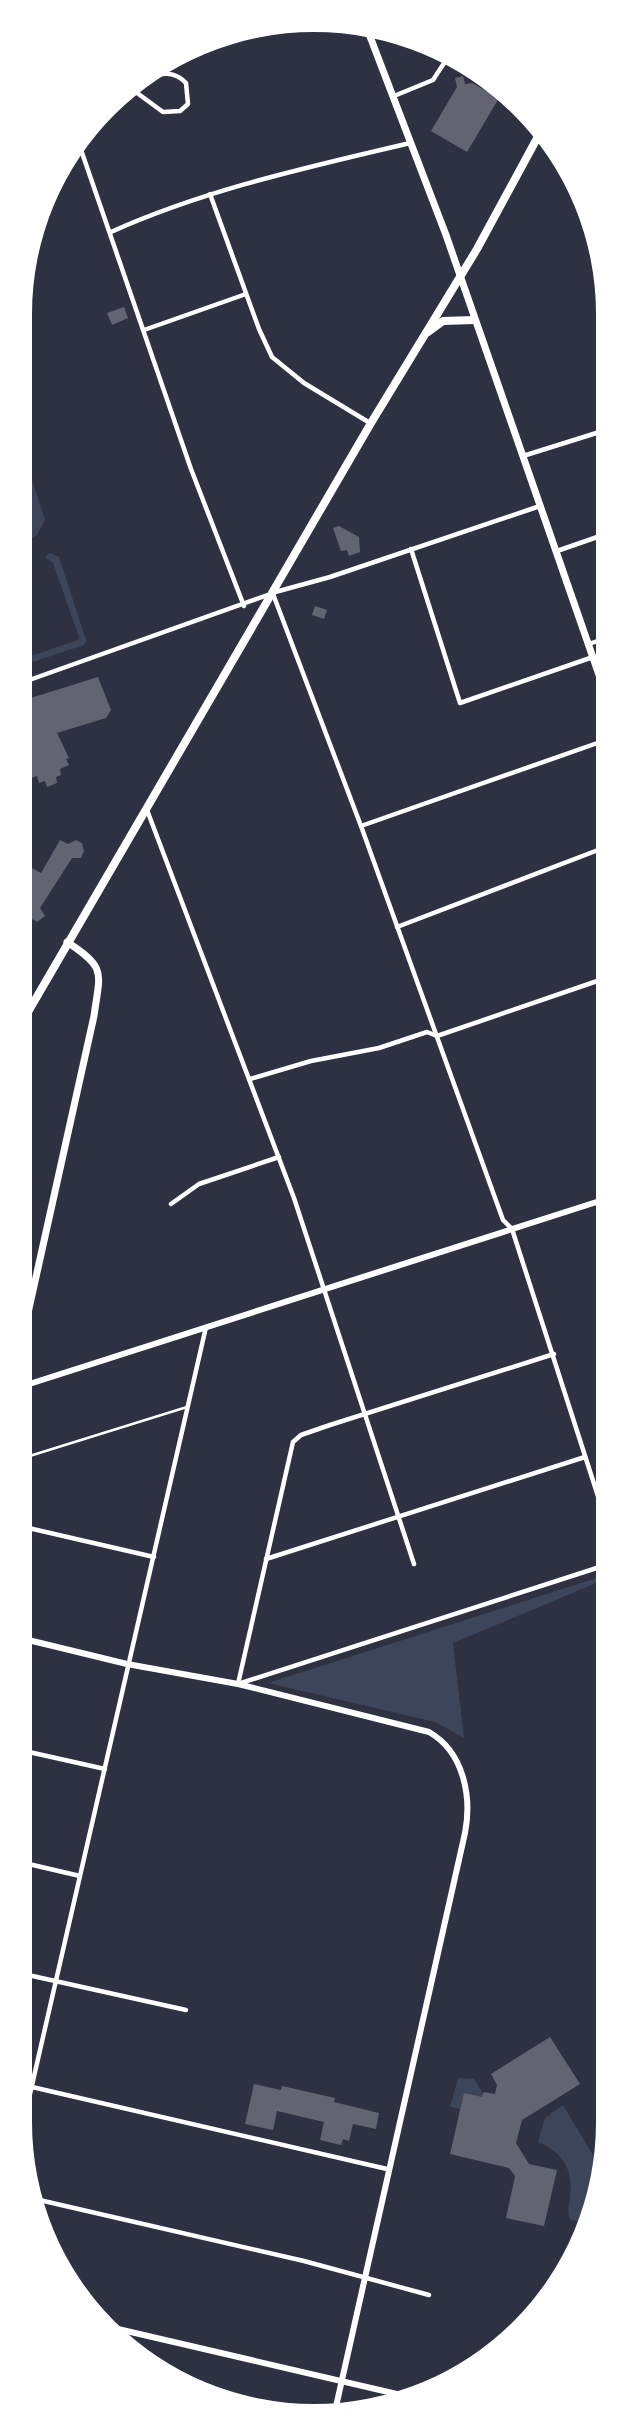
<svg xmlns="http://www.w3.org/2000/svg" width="628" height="2436" font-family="Inter,sans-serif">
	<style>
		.green { fill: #3c4559 }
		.building { fill: #626471 }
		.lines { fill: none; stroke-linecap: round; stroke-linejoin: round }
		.service { stroke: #fff; stroke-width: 2.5 }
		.minor { stroke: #fff; stroke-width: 4.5 }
		.tertiary { stroke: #fff; stroke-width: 6 }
		.secondary { stroke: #fff; stroke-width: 7 }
		.primary { stroke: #fff; stroke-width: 8 }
	</style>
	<rect width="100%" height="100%" fill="#2d3142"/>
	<g class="green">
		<polygon points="22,448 45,520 37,535 21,546"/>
		<polygon points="50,553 59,557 86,640 84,645 33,662 31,656 78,640 79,637 53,563 45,557"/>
		<polygon points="606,1575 606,1579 453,1643 464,1738 435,1722 268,1683"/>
		<polygon points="458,2078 474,2079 483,2093 482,2097 460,2109 450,2107"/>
		<path d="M563,2105L602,2170L591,2172L599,2183L585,2223L571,2220C566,2212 569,2207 570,2198C573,2171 565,2153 538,2142L545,2118Z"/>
	</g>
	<g class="building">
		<polygon points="463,76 465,84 472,83 499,98 467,152 431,131 457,87 455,78"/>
		<polygon points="124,307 128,318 112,325 107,313"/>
		<polygon points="339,526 359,537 360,552 349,556 347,550 341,551 333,528"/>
		<polygon points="315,606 327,610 324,619 312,615"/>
		<polygon points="98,677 111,710 106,718 57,733 69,758 66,759 69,765 60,769 61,775 56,777 57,783 47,787 45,781 39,783 37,776 26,780 21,766 21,701"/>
		<polygon points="60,840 68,844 76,840 82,843 84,851 81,858 72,858 40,908 45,916 37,922 32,919 31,913 29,918 25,916 28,910 21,905 21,862 41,873"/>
		<polygon points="550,2037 580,2084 522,2120 516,2143 529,2164 557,2170 544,2226 506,2218 515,2176 509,2168 450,2154 464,2093 482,2097 484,2092 495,2094 497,2085 491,2074"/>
		<polygon points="254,2084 281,2090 282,2086 335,2098 334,2102 379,2113 376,2129 353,2124 349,2141 343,2139 341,2145 320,2140 324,2122 277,2111 273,2130 245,2124"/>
	</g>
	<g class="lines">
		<polyline class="service" points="20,1459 187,1407"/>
		<g class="minor">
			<path d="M129,87L163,112L180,111L188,104L186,83C172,68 156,75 138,78"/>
			<polyline points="394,96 433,80 450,54"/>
			<polyline points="79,144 191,469 244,606"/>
			<polyline points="210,194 259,329 272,357 304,383 370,423"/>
			<path d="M111,232C207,189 309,167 410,143"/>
			<polyline points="144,330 246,294"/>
			<polyline points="523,456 606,430"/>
			<polyline points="411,549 460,703 593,657"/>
			<polyline points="557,551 606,534"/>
			<polyline points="273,594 361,826 503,1220 512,1229 606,1521"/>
			<polyline points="589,644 606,638"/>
			<polyline points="21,683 279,591 330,577 540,506"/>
			<polyline points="147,810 294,1198 414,1564"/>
			<polyline points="361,826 606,740"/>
			<polyline points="397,927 606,847"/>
			<polyline points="250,1079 311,1061 379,1048 427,1032 437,1036 606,978"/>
			<polyline points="171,1204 199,1184 279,1157"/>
			<polyline points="20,1526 154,1557"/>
			<polyline points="266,1559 585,1457"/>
			<polyline points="238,1684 293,1442 301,1435 330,1425 554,1354"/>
			<polyline points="238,1684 606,1565"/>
			<polyline points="20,1750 105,1769"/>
			<polyline points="20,1862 80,1876"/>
			<polyline points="19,1973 186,2010"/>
			<polyline points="19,2084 387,2169"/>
			<polyline points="21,2133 206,1327"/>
			<polyline points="35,2199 304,2261 429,2295"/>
		</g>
		<g class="tertiary">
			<polyline points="20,1387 606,1199"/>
			<path d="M20,1638L127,1664L238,1684L429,1732C464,1752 472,1797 465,1833L335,2411"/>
			<polyline points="105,2326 414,2398"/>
		</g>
		<g class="secondary">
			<polyline points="366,26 446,235 606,695"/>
			<path d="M20,1349L94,1016C100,972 107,968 67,942"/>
		</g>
		<g class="primary">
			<polyline points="428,332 443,321 474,320"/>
			<polyline points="21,1024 371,423 477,249 541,131"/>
		</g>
	</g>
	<path d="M0 0H628V2436H0ZM314 32H314A282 282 0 0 1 596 314V2122A282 282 0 0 1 314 2404H314A282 282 0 0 1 32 2122V314A282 282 0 0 1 314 32Z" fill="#fff" fill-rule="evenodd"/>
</svg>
